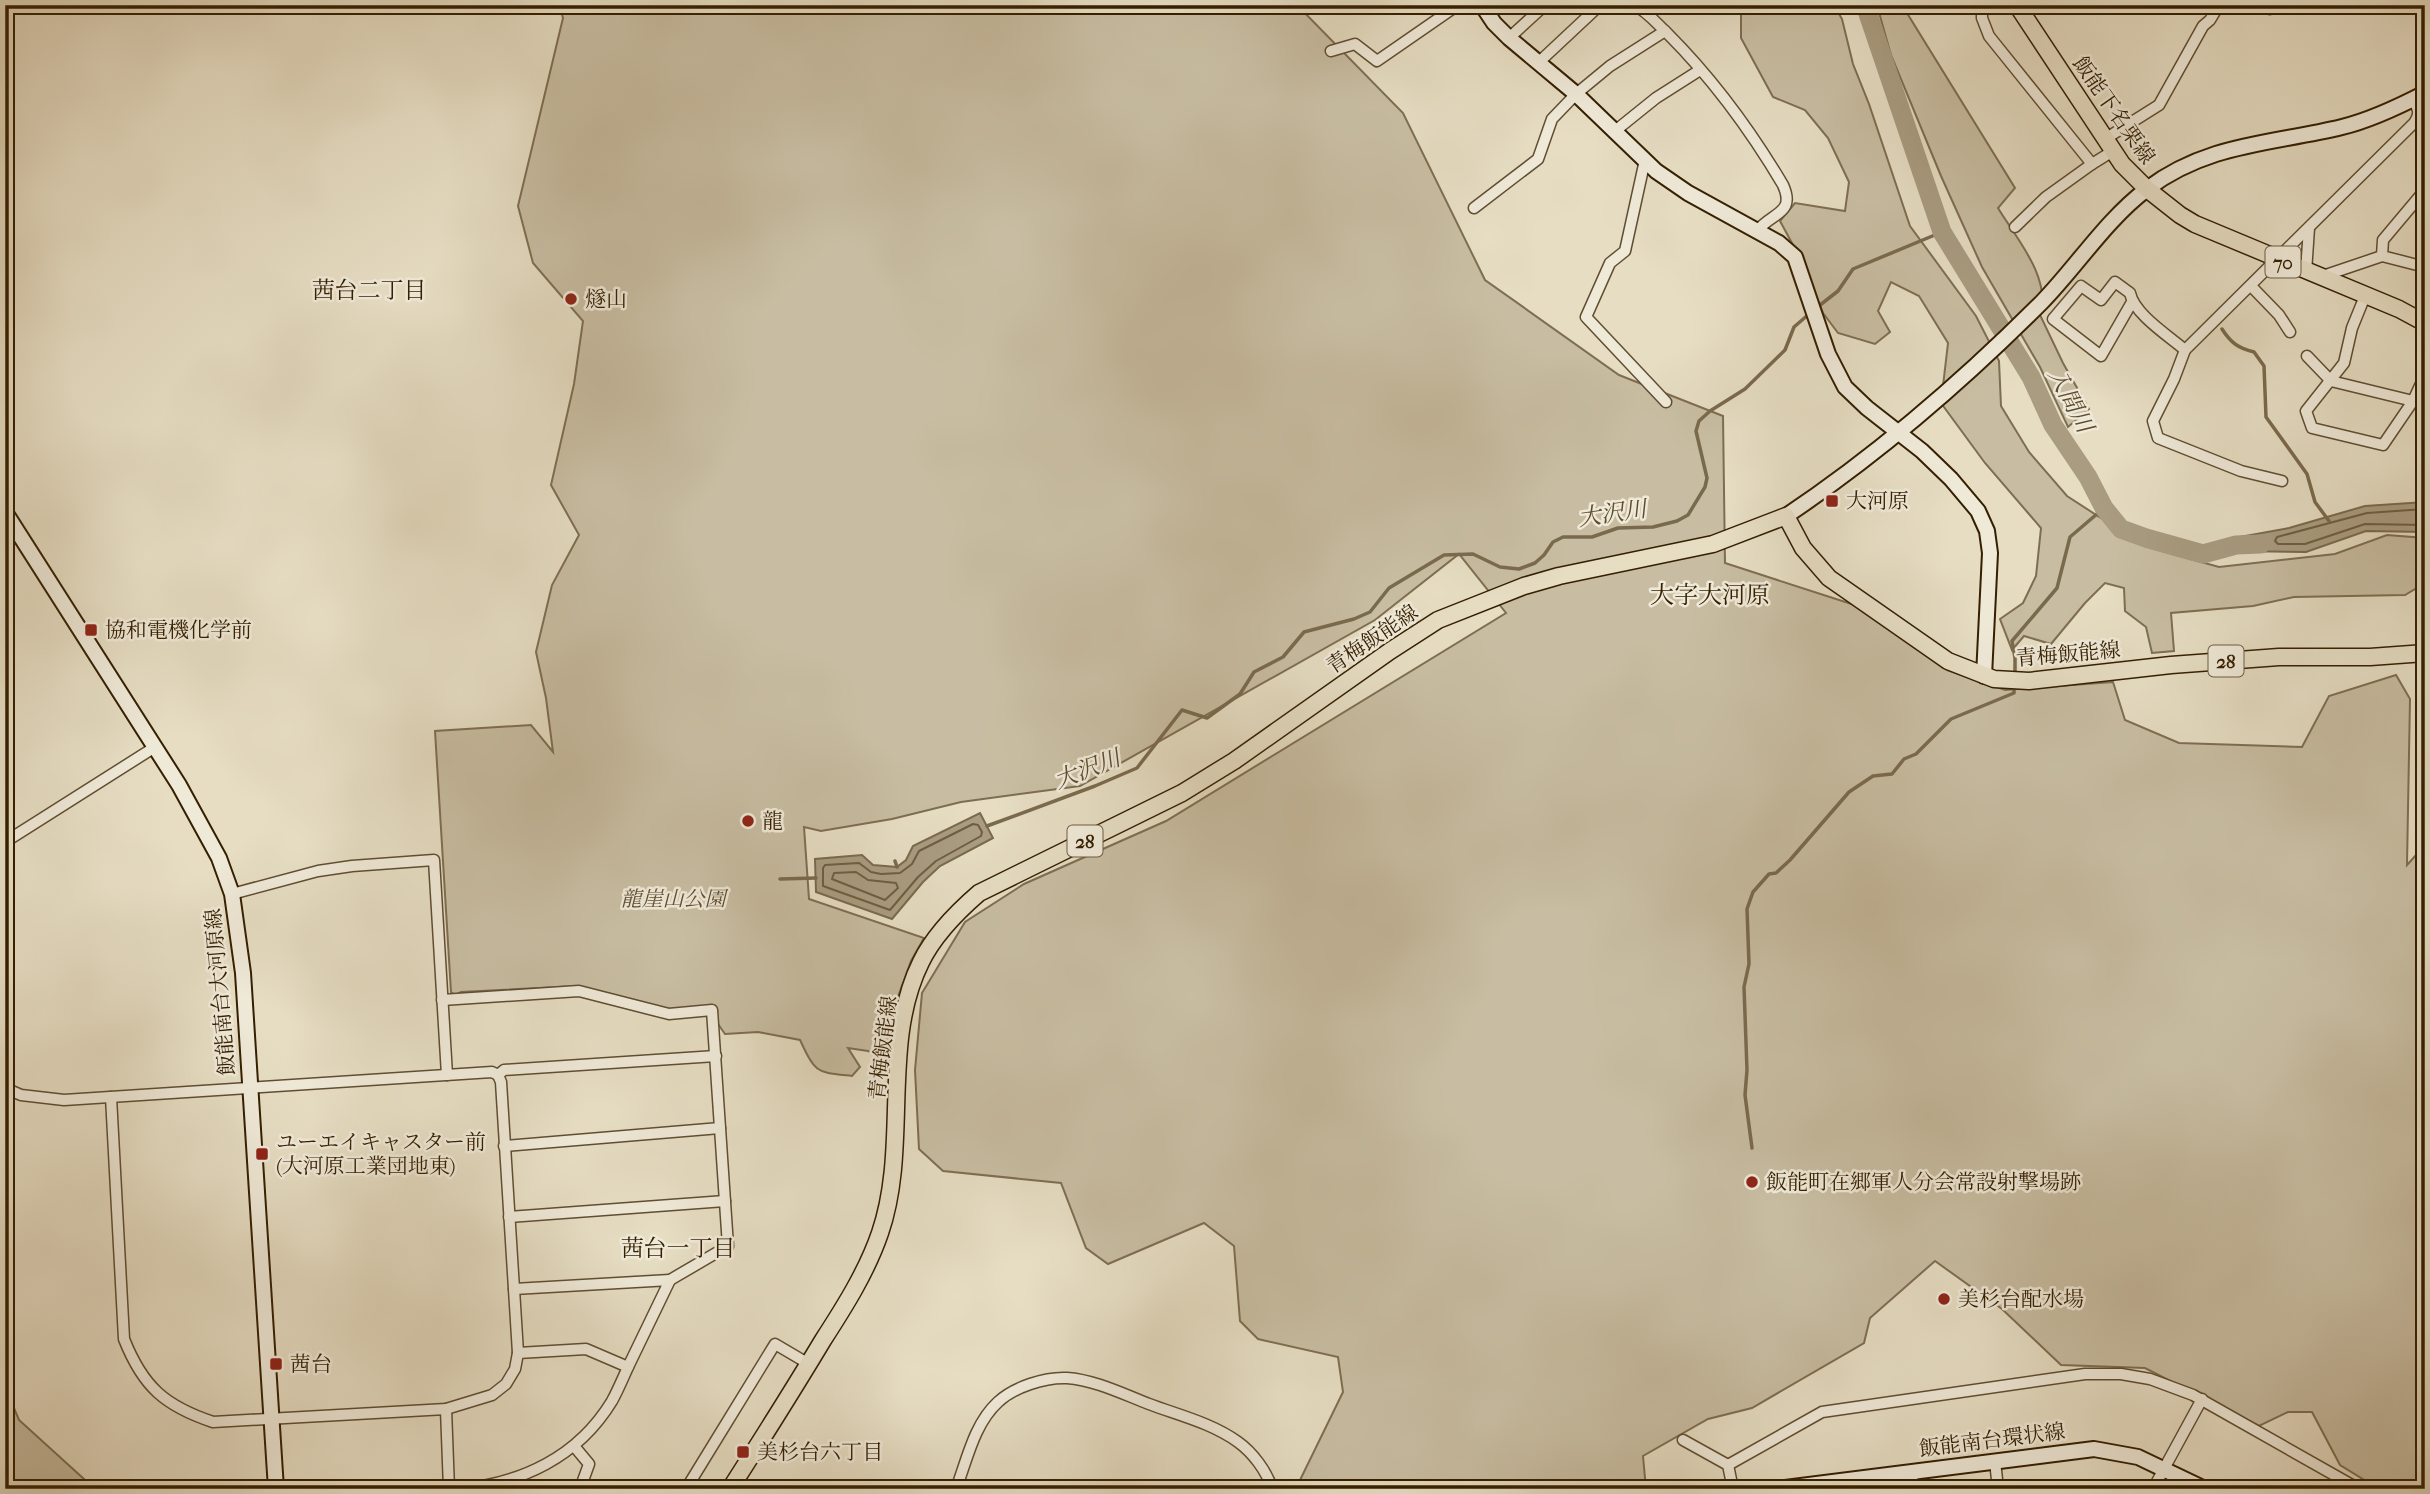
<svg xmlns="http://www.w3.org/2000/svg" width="2430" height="1494" font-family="'IM FELL French Canon','Noto Serif JP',serif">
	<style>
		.green { fill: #c8bda2; stroke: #7e6e51; stroke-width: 2 }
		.water { fill: #a99c81; stroke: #7a6a4d; stroke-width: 2 }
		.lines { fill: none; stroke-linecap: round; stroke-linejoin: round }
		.shore { stroke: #6e5e40; stroke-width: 2 }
		.stream { stroke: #7a6a4d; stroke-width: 3.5 }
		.river { stroke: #a99c81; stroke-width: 19 }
		.street-casing { stroke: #604e31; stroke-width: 13 }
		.secondary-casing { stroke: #341f00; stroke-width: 18 }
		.primary-casing { stroke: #341f00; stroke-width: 19 }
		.street { stroke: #efe9d8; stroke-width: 10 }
		.secondary { stroke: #efe9d8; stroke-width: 14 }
		.primary { stroke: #e6ddc3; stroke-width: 16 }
		.poi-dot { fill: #8f2418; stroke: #efe9d8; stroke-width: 2.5 }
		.labels { text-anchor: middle; stroke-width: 5; stroke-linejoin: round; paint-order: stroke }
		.shield { fill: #efe9d8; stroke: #6c5c41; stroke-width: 2 }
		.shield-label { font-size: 19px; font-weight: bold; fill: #341f00 }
		.street-label { font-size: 21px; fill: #341f00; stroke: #efe9d8 }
		.poi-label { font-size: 21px; fill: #341f00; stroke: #efe9d8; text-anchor: start }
		.park-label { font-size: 21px; font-style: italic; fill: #604e31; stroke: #efe9d8 }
		.neighbourhood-label { font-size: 23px; fill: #341f00; stroke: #efe9d8 }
		.water-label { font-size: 23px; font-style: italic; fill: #5d4b2d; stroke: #efe9d8 }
		.quarter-label { font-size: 24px; fill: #341f00; stroke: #efe9d8 }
	</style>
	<rect width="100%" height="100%" fill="#e6ddc3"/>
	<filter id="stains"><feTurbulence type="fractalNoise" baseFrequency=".00286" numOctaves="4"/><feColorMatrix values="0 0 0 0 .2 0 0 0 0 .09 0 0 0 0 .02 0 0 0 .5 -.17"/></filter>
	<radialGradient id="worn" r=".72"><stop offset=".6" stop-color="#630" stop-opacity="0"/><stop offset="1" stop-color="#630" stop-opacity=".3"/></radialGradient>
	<g class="green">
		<path d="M559,5H1297L1403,113L1485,280L1619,375L1723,416L1725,563L1870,610L1947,670L2005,690L2113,682L2125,720L2179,743L2302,747L2329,696L2396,675L2410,699L2407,865L2425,845V1489H2379L2340,1465L2312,1412H2288L2259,1426L2145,1368L2061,1365L2002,1309L1935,1261L1870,1318L1864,1343L1752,1408L1708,1419L1643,1456L1646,1489H1308L1300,1480L1343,1392L1338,1357L1258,1339L1240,1321L1234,1246L1204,1223L1108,1264L1086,1248L1061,1183L943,1171L919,1149L915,1070L922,993L965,922L1024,884L1166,821L1506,613L1459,554L1375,620L1080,786L961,802L892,819L821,831L804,827L809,899L924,938L911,961L895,1005L891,1007L887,1060L868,1051L848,1048L860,1067L852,1076C816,1072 816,1074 800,1040L758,1032L725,1034L718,1024L716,1007L666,1009L579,986L461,992L455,995L451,992L435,731L531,725L553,752L546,698L536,652L552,585L579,535L551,485L574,384L583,321L533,263L518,206L563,18Z"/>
		<polygon points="1741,5 1834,5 1842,19 1853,64 1869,104 1910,226 1976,316 1999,361 2001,406 2029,452 2067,496 2144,546 2219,567 2335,554 2387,535 2425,538 2425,583 2405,595 2294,597 2253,606 2171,613 2174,651 2152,653 2146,627 2125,611 2124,588 2105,583 2085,603 2051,644 2024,636 2012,650 2000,619 2023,603 2036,576 2041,528 1985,463 1941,403 1948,343 1919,296 1891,282 1878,311 1890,332 1875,344 1838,333 1823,313 1799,256 1780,221 1795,203 1845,211 1849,182 1828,138 1805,110 1773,97 1741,38"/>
		<path d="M1875,5H1902L2015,188L1998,208C2016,238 2052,278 2040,315L2063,363L2089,409L2068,427L2040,367L1982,267L1941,176L1891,55L1878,9Z"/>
		<polygon points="5,1387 19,1420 95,1489 5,1489"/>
	</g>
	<g class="water">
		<polygon points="2425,502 2425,532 2366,531 2306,552 2237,551 2234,538 2289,528 2365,506"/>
		<polygon points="980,813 993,838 940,866 923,882 892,919 816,892 815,859 862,855 873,865 897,867 906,860 913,846"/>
	</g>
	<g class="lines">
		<g class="shore">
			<polyline points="2425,509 2367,513 2277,537 2275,541 2278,544 2305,544 2365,524 2425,525"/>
			<polygon points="973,824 978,825 982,832 981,836 936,861 918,877 890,910 823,886 823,868 825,865 859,863 871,872 881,874 900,873 912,864 919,851"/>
			<polygon points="856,872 868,880 896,883 898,888 885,900 832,879 834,873"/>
		</g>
		<g class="stream">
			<polyline points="1815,309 1838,291 1853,269 1942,232"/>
			<path d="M2222,329C2231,343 2238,348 2254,352L2264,366L2266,417L2307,474L2315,502L2329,521"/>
			<polyline points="2015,674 2015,658 2012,641 2057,588 2070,537 2104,508"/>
			<polyline points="987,826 1095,786 1137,768 1182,710 1207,718 1240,694 1254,672 1283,657 1304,632 1354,619 1370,612 1389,588 1444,555 1473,554 1500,567 1519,569 1535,563 1544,555 1553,542 1563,537 1592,537 1618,528 1653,527 1677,521 1688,515 1705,487 1707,478 1696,431 1699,421 1710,411 1745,389 1785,350 1794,327 1809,314"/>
			<polyline points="895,861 897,867"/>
			<polyline points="780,879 816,878"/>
			<polyline points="1752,1148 1745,1095 1747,1070 1744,987 1749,964 1747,909 1753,892 1769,874 1776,873 1790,860 1849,792 1873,776 1892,774 1904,759 1916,754 1951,719 2014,693 2014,685"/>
		</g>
		<polyline class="river" points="1865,5 1942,232 2031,377 2053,425 2088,477 2104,508 2121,529 2146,538 2203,554 2236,545 2261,544"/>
		<g class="street-casing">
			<g id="street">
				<path d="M1634,5C1648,12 1656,23 1667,33C1712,78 1751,131 1783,185C1796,214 1772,212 1757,231"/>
				<polyline points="1982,5 1982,18 1989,36 2092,164 2113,151"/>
				<polyline points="2264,5 2270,9"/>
				<polyline points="1509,38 1545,5"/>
				<polyline points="1331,51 1355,44 1377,61 1458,5"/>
				<polyline points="1538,63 1600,5"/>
				<polyline points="1615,131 1656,98 1700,70"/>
				<polyline points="2105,139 2159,105 2203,26 2210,20 2219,5"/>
				<polyline points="1645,160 1625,251 1610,263 1586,317 1666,402"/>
				<polyline points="1474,208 1538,159 1552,119 1576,94 1610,66 1665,31"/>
				<polyline points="2015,227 2046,197 2092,164"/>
				<polyline points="2382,256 2425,267"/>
				<polyline points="2306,272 2309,228"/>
				<polyline points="2320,277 2382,256 2383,240 2425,190"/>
				<polyline points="2251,286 2279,315 2290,332"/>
				<polyline points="2365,296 2352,328 2344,363 2306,411 2312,428 2383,445 2413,401 2425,375"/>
				<path d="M2132,302L2101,356L2053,319L2081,286L2101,300L2115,282L2130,293C2134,314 2169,336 2185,350"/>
				<polyline points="2307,356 2331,381 2413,401"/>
				<path d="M2282,481L2241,471L2158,438L2153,421L2174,379L2185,350L2414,123C2421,113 2418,109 2413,99"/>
				<polyline points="5,842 155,747"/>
				<polyline points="232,894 318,871 352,866 434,860 447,1075"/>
				<polyline points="442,1000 579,991 669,1014 712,1010 728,1246 670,1280"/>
				<polyline points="5,1088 21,1095 64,1100 492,1072 498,1075 504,1070 716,1056"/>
				<path d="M111,1097L124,1339C143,1387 165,1406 213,1422L446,1409L492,1395L506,1384L515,1369L518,1353L501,1082L498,1075"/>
				<polyline points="504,1146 720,1128"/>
				<polyline points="509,1217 725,1201"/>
				<polyline points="514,1289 670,1280 628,1367"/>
				<polyline points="446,1409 449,1489"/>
				<polyline points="1683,1440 1728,1465 1733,1489"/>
				<polyline points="574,1446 589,1464 580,1489"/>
				<polyline points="1995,1461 1998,1489"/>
				<polyline points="1728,1465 1822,1412 2085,1374 2121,1374 2150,1379 2193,1395 2359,1489"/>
				<polyline points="1911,1472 1914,1489"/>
				<path d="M458,1489C521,1484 578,1457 612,1401C618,1390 623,1378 628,1367L586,1349L518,1353"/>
				<polyline points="686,1489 775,1344 809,1364"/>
				<path d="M956,1489C967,1460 974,1424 998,1402C1014,1387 1045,1377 1067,1378C1095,1380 1123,1394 1149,1404C1178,1415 1212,1423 1238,1442C1252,1452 1267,1471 1272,1489"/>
				<polyline points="2153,1489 2202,1399"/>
			</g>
		</g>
		<g class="secondary-casing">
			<g id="secondary">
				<polyline points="1482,5 1494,23 1509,38 1576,94 1656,171 1688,193 1779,243 1795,257 1828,354 1845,387 1867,408 1922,451 1951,479 1978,511 1987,531 1990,553 1984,676"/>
				<polyline points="5,512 179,785 219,858 232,894 243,973 276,1489"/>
				<path d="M1786,516C1879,454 1963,381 2042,302C2077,266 2106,220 2147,189C2208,143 2272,144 2342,127C2371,120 2398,107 2425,93"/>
				<polyline points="1777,1489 2094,1449 2138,1457 2205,1489"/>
			</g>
		</g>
		<g class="primary-casing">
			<g id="primary">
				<polyline points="2017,5 2122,164 2147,189 2180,215 2195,224 2399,309 2425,323"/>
				<path d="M730,1489C762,1439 793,1390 823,1340C845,1306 867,1271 880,1233C910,1146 880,1044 921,962C934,935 957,912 979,893L1182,793L1234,761L1390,651L1438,620L1524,586L1559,576L1713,544L1786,516L1803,548L1829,578L1948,661L1994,679L2029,681L2171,665L2279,657H2370L2425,653"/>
			</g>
		</g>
		<use href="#street" class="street"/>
		<use href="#secondary" class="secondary"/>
		<use href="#primary" class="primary"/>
	</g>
	<g class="poi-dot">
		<circle cx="571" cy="299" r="7"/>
		<rect x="1825" y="494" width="14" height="14" rx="3.5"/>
		<rect x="84" y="623" width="14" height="14" rx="3.5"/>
		<circle cx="748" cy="821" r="7"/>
		<rect x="255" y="1147" width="14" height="14" rx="3.5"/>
		<circle cx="1752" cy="1182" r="7"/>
		<circle cx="1944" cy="1299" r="7"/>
		<rect x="269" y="1357" width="14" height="14" rx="3.5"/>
		<rect x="736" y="1445" width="14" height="14" rx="3.5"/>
	</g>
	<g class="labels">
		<g class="shield">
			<rect x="2265.5" y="246.5" width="35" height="31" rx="5"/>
			<rect x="2208.5" y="645.5" width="35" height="31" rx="5"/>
			<rect x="1067.5" y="825.5" width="35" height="31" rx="5"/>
		</g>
		<g class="shield-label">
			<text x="2283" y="269">70</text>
			<text x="2226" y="668">28</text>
			<text x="1085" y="848">28</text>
		</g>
		<g class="street-label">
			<text transform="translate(2114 110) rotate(55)" y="7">飯能下名栗線</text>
			<text transform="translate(1372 639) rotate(-34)" y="7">青梅飯能線</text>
			<text transform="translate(2068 654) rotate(-5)" y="7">青梅飯能線</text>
			<text transform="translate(220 992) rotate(-95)" y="7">飯能南台大河原線</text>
			<text transform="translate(883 1048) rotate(-83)" y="7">青梅飯能線</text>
			<text transform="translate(1992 1440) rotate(-7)" y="7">飯能南台環状線</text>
		</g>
		<g class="poi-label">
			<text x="585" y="306">燧山</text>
			<text x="1846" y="508">大河原</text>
			<text x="105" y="637">協和電機化学前</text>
			<text x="762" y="828">龍</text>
			<text x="276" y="1149">ユーエイキャスター前<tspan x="276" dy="24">(大河原工業団地東)</tspan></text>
			<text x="1766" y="1189">飯能町在郷軍人分会常設射撃場跡</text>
			<text x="1958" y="1306">美杉台配水場</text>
			<text x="290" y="1371">茜台</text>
			<text x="757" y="1459">美杉台六丁目</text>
		</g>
		<g class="park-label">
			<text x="673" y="906">龍崖山公園</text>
		</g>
		<g class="neighbourhood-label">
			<text x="369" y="298">茜台二丁目</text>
			<text x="678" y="1256">茜台一丁目</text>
		</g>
		<g class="water-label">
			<text transform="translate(2071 400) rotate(62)" y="8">入間川</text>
			<text transform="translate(1612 513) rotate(-8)" y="8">大沢川</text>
			<text transform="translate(1087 769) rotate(-21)" y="8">大沢川</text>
		</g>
		<g class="quarter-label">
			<text x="1710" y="603">大字大河原</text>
		</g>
	</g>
	<rect width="2430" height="1494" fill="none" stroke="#e6ddc3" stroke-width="28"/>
	<rect x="7" y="7" width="2416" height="1480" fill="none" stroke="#341f00" stroke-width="3.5"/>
	<rect x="14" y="14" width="2402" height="1466" fill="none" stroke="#341f00" stroke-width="2"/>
	<rect width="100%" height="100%" filter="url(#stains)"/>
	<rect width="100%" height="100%" fill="url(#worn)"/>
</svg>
